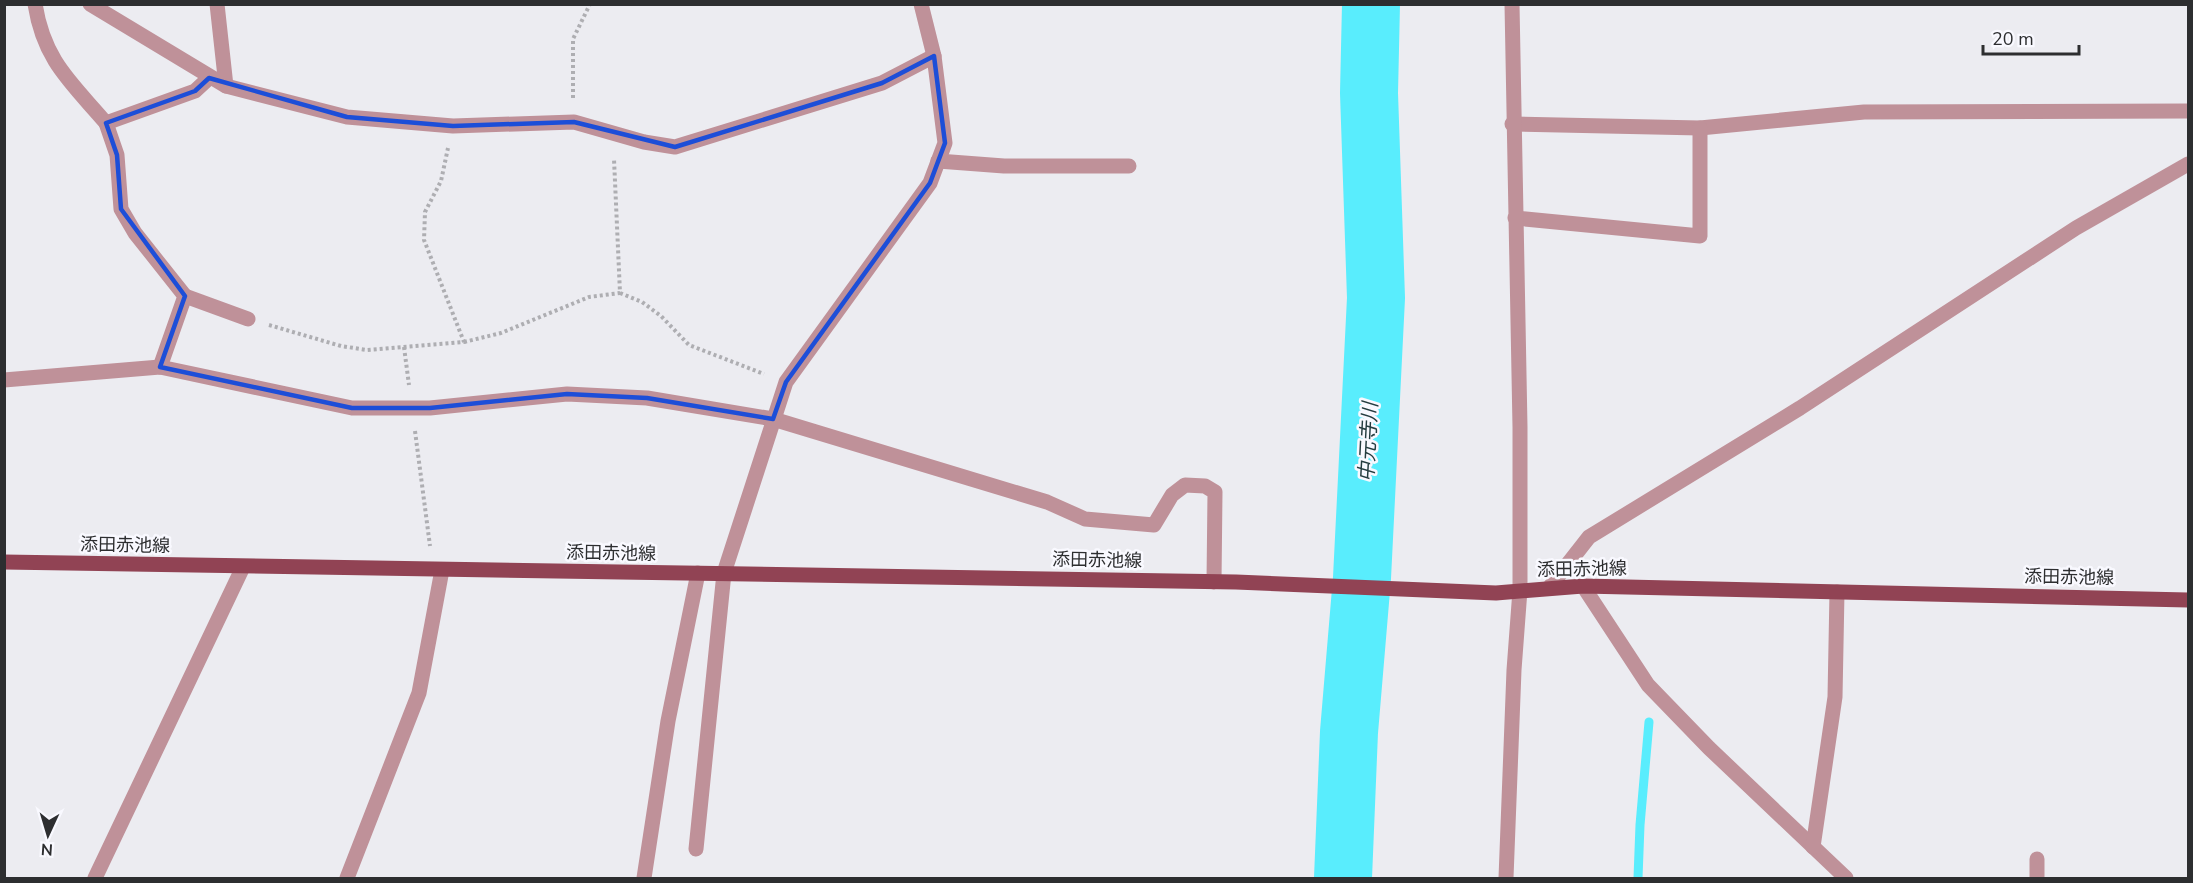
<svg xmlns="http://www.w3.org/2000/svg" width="2193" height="883" font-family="'Nunito Sans','Noto Sans JP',sans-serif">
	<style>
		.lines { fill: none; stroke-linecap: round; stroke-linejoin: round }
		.stream { stroke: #59edfd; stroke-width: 9 }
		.river { stroke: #59edfd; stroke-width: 58 }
		.path { stroke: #aeaeb2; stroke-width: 4; stroke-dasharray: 3 3; stroke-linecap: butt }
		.street { stroke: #bf9199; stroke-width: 15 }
		.primary { stroke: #914354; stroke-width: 15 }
		.marked { fill: none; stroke: #1d4ed8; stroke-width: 4.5; stroke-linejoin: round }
		.labels { text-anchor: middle; stroke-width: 5; stroke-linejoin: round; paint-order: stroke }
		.street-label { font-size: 18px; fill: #2d2e30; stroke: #f9f9ff }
		.water-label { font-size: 20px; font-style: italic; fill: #253d40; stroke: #f9f9ff }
	</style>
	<rect width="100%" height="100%" fill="#ececf1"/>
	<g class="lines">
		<polyline class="stream" points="1638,878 1640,825 1649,722"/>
		<polyline class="river" points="1343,878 1349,732 1362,578 1376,298 1369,93 1371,4"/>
		<g class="path">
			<polyline points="573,98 573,39 590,4"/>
			<polyline points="620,293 642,302 661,316 689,345 764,374"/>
			<polyline points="269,325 341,346 367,350 464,342 424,240 425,212 441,181 448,148"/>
			<polyline points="464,342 501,333 589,297 620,293 614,159"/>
			<polyline points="404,347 409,385"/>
			<polyline points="415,431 430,546"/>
		</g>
		<g class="street">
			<path d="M35,4C44,61 71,82 106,123L195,91L209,78"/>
			<polyline points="90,4 226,86 217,4"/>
			<polyline points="226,86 347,117 453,126 574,122 644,142 675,147 882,83 934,56"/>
			<polyline points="106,123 117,155 121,209 135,233 185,296 160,367"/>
			<polyline points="1512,124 1700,128 1864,112 2188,111"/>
			<polyline points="938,161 1004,166 1129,166"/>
			<polyline points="1515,218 1700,236 1700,128"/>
			<polyline points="185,296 248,319"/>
			<polyline points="4,380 160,367 352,408 430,408 567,394 647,398 773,419 1047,502 1085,519 1154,525 1172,495 1185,485 1205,486 1215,492 1214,582"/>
			<polyline points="1583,586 1648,685 1709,748 1846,878"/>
			<polyline points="1549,588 1589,537 1800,408 2076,228 2188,164"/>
			<polyline points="1813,847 1835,697 1837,592"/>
			<polyline points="696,849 724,573 786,382 930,183 945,143 934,56 921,4"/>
			<polyline points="95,878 243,567"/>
			<polyline points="347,878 419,693 442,570"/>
			<polyline points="644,878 668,721 698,573"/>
			<polyline points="1506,878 1514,670 1520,590 1520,427 1512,4"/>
			<polyline points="2037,878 2037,859"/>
		</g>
		<polyline class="primary" points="4,562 1236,582 1496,593 1583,586 2188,600"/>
	</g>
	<path class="marked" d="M934,56L945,143L930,183L786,382L773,419L647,398L567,394L430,408H352L160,367L185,296L121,209L117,155L106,123L195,91L209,78L347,117L453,126L574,122L675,147L882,83Z"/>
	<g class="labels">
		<g class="street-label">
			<text transform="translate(125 545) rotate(1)" y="6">添田赤池線</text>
			<text transform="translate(611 553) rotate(1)" y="6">添田赤池線</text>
			<text transform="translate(1097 560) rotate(1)" y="6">添田赤池線</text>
			<text transform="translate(1582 569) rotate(-1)" y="6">添田赤池線</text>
			<text transform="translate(2069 577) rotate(1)" y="6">添田赤池線</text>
		</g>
		<g class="water-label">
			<text transform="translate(1368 442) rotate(-87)" y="7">中元寺川</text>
		</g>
	</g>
	<rect width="2193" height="883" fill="none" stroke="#2d2e30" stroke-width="12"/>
	<g transform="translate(48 835) rotate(184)" stroke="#f9f9ff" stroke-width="4.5" paint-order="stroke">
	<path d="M0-4.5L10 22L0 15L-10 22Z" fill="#2d2e30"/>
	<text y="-9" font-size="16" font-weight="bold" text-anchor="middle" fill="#2d2e30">N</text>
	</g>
	<path d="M1983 45v9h96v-9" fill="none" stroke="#2d2e30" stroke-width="3"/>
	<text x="1992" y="45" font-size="18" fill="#2d2e30" stroke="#f9f9ff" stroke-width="4.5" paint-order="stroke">20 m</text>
</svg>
